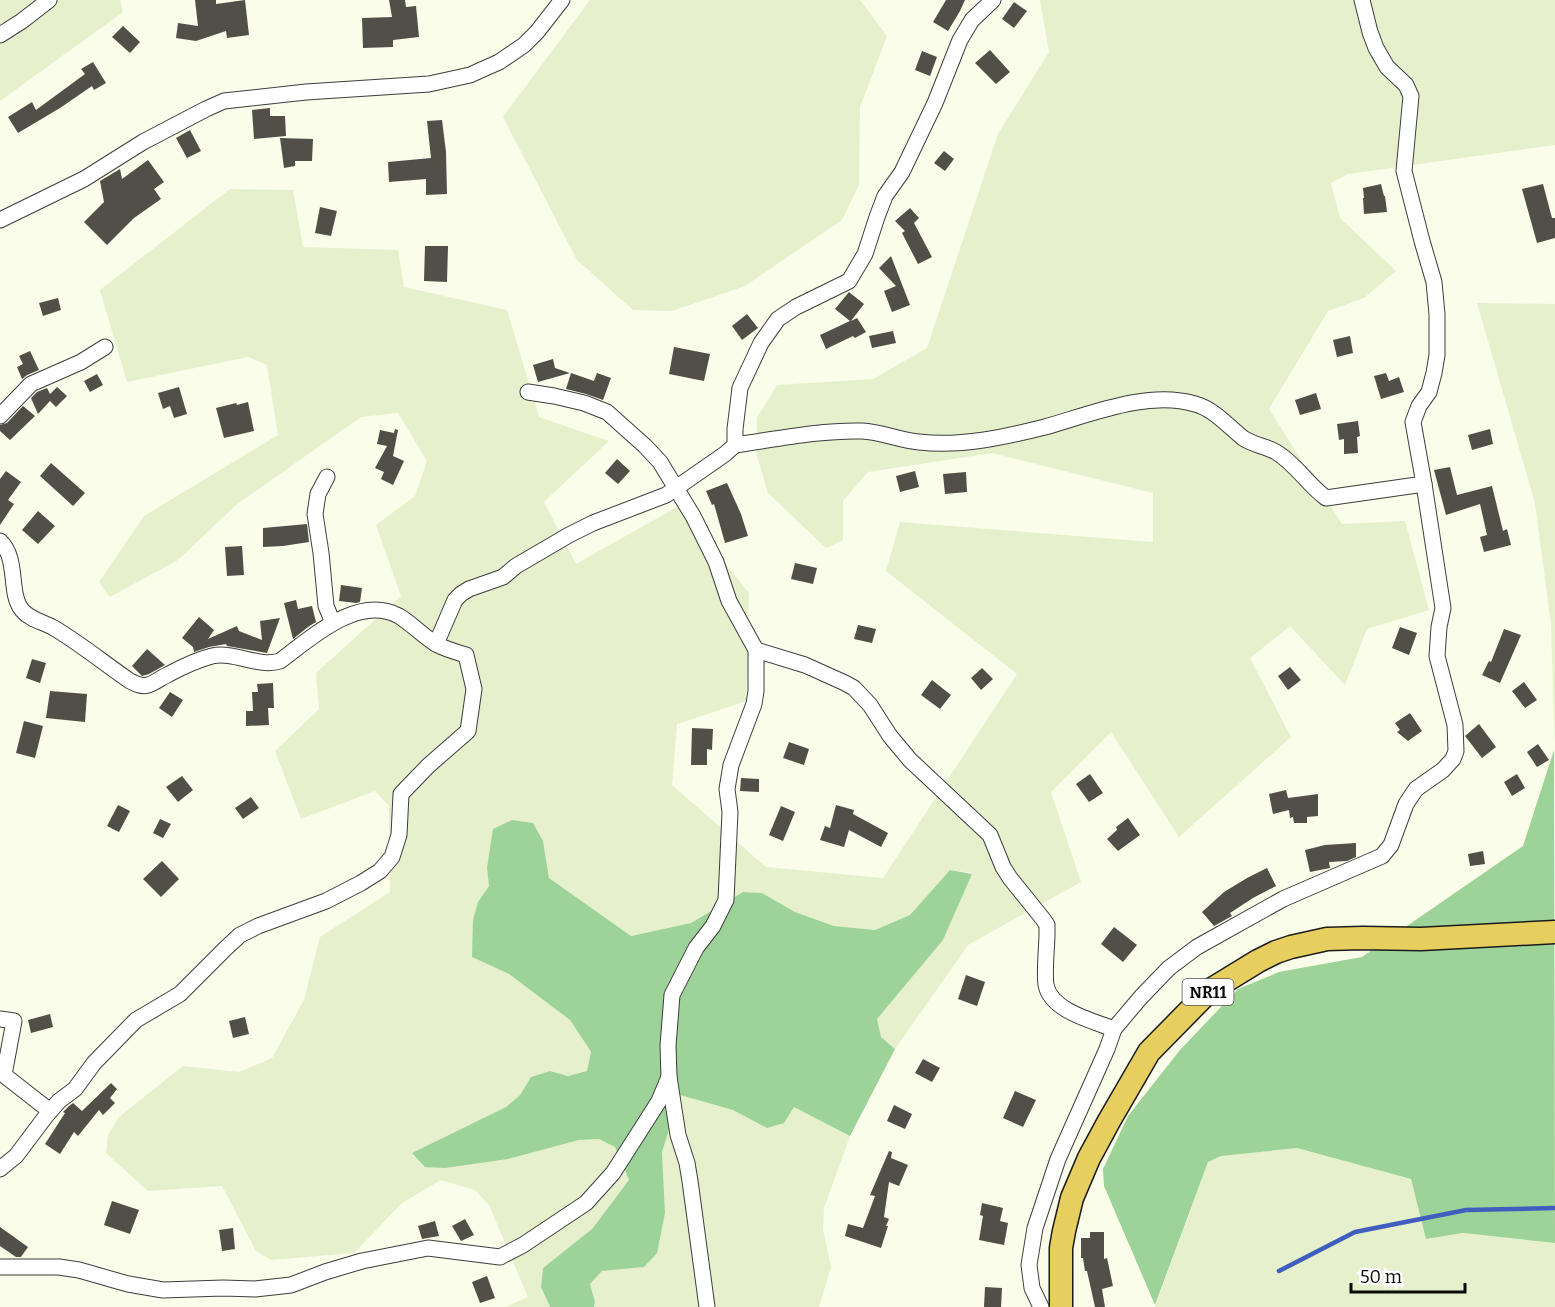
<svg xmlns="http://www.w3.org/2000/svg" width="1555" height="1307" font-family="Bitter,serif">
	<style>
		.farmland { fill: #e6f0cd }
		.forest { fill: #9dd298 }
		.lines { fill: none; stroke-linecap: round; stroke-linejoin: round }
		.stream { stroke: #415ebf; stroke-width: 4.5 }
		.building { fill: #524f48 }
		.minor-casing { stroke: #3d3d3d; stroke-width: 17 }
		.highway-casing { stroke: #1b1b1b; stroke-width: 25 }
		.minor { stroke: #fff; stroke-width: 15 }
		.highway { stroke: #e6ce5f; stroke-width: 22 }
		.labels { text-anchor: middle; stroke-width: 6; stroke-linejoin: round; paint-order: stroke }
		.shield { fill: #fff; stroke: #545454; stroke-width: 1.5 }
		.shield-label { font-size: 16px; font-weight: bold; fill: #0a0a0a }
	</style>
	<rect width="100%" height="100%" fill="#fafde9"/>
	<g class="farmland">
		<polygon points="0,0 120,0 123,12 0,101"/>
		<polygon points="590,0 860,0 887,36 860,107 859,185 842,220 745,286 672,311 633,310 577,260 503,117"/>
		<polygon points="1040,0 1555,0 1555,145 1348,174 1331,183 1340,218 1396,271 1364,298 1328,311 1269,409 1342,524 1405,521 1429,610 1367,629 1345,685 1290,626 1250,658 1291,737 1179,837 1111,732 1051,792 1081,882 968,945 895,1049 881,1037 877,1019 943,940 972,873 950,870 910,915 875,930 834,926 795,912 762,893 743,892 691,923 631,936 549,878 543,841 487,868 489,886 478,902 472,957 509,974 570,1020 591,1053 587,1071 568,1076 550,1071 531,1077 520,1095 506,1107 412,1153 508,1159 579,1140 599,1139 615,1147 629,1180 592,1229 543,1268 541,1287 550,1307 506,1307 528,1297 489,1205 475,1190 441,1180 402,1203 354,1253 271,1260 256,1251 222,1186 148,1191 106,1153 108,1135 119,1117 183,1066 239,1072 272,1058 304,1000 320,937 390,892 389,806 375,791 301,819 275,751 319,709 316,673 401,596 376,525 415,496 427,461 398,413 361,417 236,505 178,560 110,597 99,582 144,516 278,435 267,365 248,357 127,382 100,290 230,189 293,190 303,247 398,250 404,287 507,310 539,417 609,441 544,502 576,564 679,506 749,593 746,701 677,724 672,785 766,867 883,878 1017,674 886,571 900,522 1153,542 1153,493 992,453 868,472 843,501 843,540 826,548 768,493 757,456 757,418 777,385 873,379 927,348 998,134 1049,52"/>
		<polygon points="1477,303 1555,304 1555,750 1551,624 1535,503"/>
		<polygon points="680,1095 733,1110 767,1128 794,1107 850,1136 824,1208 823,1229 831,1267 819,1307 594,1307 595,1302 590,1284 602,1271 644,1267 665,1213 662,1152"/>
		<polygon points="1297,1148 1411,1179 1427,1239 1463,1233 1555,1243 1555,1307 1155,1307 1208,1162 1221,1156"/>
	</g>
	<g class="forest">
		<polygon points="1554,750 1555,1243 1463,1233 1426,1239 1411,1179 1297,1148 1221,1156 1208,1162 1155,1305 1104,1186 1103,1169 1128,1116 1180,1050 1238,989 1279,972 1362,957 1523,846"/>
		<polygon points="512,820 533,823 543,841 549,878 631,936 691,923 743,892 762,893 795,912 834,926 875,930 910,915 950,870 972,874 943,940 877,1019 881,1037 895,1049 850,1136 794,1107 784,1123 767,1128 733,1110 680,1095 662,1152 665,1213 657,1253 644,1267 602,1271 590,1284 595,1302 594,1307 550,1307 541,1287 543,1268 592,1229 629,1180 615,1147 599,1139 579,1140 508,1159 445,1168 425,1167 412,1153 506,1107 520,1095 531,1077 550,1071 568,1076 587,1071 591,1052 570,1020 509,974 472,957 473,920 478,902 489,886 487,868 493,829"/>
	</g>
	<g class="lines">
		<polyline class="stream" points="1279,1271 1355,1232 1466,1210 1555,1208"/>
	</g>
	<g class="building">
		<polygon points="195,0 216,0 216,4 245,0 249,35 227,38 226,31 196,41 176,38 178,23 198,26"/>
		<polygon points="389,0 405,0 406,7 416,6 419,37 393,40 393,47 363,48 362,18 392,17"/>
		<polygon points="946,0 965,0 960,11 948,31 933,22"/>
		<polygon points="1014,2 1027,11 1014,28 1002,19"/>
		<polygon points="123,26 140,42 130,53 112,37"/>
		<polygon points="990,50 1010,72 996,84 975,63"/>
		<polygon points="922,51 937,57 930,76 915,70"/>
		<polygon points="93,62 106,83 94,90 92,86 60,108 18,133 8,117 32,102 36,110 85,74 81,69"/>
		<polygon points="270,108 270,116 285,116 286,136 254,139 252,110"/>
		<polygon points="442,120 446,152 447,194 426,195 426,179 389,182 388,162 431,158 427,121"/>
		<polygon points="190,130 201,151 187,158 176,138"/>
		<polygon points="280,138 313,139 312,161 295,161 295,166 284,168"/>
		<polygon points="944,151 954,159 945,171 934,163"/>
		<polygon points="148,160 164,182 154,189 161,199 134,218 107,245 84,222 104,202 100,181 120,169 122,179"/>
		<polygon points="1381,184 1384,196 1385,196 1387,212 1364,214 1363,198 1364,198 1363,188"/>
		<polygon points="1543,184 1552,218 1555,218 1555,238 1537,243 1522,189"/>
		<polygon points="320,207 337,211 331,236 315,233"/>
		<polygon points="910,208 919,218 914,223 932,257 918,264 902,233 905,231 895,221"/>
		<polygon points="425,246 448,246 447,282 424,281"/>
		<polygon points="891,256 910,305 892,312 884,291 896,286 879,268"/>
		<polygon points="849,292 864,304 851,321 857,318 866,332 855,338 853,336 826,349 820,335 850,321 835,309"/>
		<polygon points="58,298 61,310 43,316 39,303"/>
		<polygon points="747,314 758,328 742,340 732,326"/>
		<polygon points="893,331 896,343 872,348 869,336"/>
		<polygon points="1350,336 1353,353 1337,357 1333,340"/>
		<polygon points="674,347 710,354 704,381 669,374"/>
		<polygon points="30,351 39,370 27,375 22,379 17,367 23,364 19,356"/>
		<polygon points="553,359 555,368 570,373 538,382 533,365"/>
		<polygon points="571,373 594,381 597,373 611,378 603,400 586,394 566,389"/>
		<polygon points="1386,373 1389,381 1399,377 1404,392 1381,399 1374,376"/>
		<polygon points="97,374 103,385 90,392 84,381"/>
		<polygon points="57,387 67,396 56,407 50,401 38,414 31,398 37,392 47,388 50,394"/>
		<polygon points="179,387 187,414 174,418 170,406 163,409 158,393"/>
		<polygon points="1316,393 1321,409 1300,415 1295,400"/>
		<polygon points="248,402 254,431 224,438 216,408 236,403 237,405"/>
		<polygon points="23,406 35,416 10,440 0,431 0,425 7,423"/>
		<polygon points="1358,421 1360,436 1357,437 1358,453 1344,454 1344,439 1339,440 1337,424"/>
		<polygon points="395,429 398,430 393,456 404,461 393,485 381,479 384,472 375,468 387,446 377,444 380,430 394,433"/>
		<polygon points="1490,429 1493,444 1472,450 1468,435"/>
		<polygon points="617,459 630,471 618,484 605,473"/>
		<polygon points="51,463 85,493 73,506 40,476"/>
		<polygon points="1450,467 1457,495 1492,486 1503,531 1507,529 1511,545 1484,552 1480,537 1487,535 1480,504 1446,515 1434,470"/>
		<polygon points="6,471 21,482 8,500 14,504 0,525 0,479"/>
		<polygon points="915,471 919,487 900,492 896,476"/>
		<polygon points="966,472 967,492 945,494 943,474"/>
		<polygon points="727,483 741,514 748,536 725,543 714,504 712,505 706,491"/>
		<polygon points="38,511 55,526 38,544 22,530"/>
		<polygon points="307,524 309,542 283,546 263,547 263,528"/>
		<polygon points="242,546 244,575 227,576 225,547"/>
		<polygon points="795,563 817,568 813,584 791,579"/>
		<polygon points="341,585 362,588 360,602 356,603 339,601"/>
		<polygon points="296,600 298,609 312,606 316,622 308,627 293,639 284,603"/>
		<polygon points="199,617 214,630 208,639 237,626 239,631 262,640 260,621 280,618 267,653 227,646 226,644 209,647 194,652 193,647 182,638"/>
		<polygon points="858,625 876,629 872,643 854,639"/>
		<polygon points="1400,627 1417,633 1409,655 1392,648"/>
		<polygon points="1504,629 1521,635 1500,683 1482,675 1489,661 1491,662"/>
		<polygon points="147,649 165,665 149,674 142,676 132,666"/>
		<polygon points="32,659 46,663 40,683 26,678"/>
		<polygon points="1290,667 1301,680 1288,690 1278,676"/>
		<polygon points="982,668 993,679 981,690 971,678"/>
		<polygon points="932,680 951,695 940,709 921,695"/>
		<polygon points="1524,682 1537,700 1525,708 1512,691"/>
		<polygon points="273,683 274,708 268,708 269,725 246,726 246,711 253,711 252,692 258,692 257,684"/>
		<polygon points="50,691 87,694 85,722 46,718"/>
		<polygon points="170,692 183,700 172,717 159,708"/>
		<polygon points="1410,713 1422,731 1408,741 1397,732 1400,730 1395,723"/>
		<polygon points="24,721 43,726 35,758 16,753"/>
		<polygon points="1479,724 1496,747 1482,758 1465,736"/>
		<polygon points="692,728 713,729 712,750 707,749 707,765 691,765"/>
		<polygon points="789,742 809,749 804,765 783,758"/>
		<polygon points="1538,744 1549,760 1537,767 1527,752"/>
		<polygon points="1090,774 1103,793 1089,802 1076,784"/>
		<polygon points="1517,774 1525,788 1512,796 1504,782"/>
		<polygon points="182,776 193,790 178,802 166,787"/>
		<polygon points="741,778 759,779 759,792 740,791"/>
		<polygon points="1286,790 1288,798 1318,794 1318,816 1307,817 1307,823 1294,823 1293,817 1290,818 1289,810 1273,814 1269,794"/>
		<polygon points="251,797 259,808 243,819 235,808"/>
		<polygon points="118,805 130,811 119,832 107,826"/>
		<polygon points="836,805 854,810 853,814 888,833 881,847 849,830 844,847 820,840 825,826 830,828"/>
		<polygon points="781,806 795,812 783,841 769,835"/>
		<polygon points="1128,818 1140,835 1118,851 1107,839 1117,830 1116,827"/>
		<polygon points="160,819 171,824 163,838 153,833"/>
		<polygon points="1356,843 1356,857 1347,861 1329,862 1330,868 1310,872 1305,850 1325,845"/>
		<polygon points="1483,851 1485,864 1470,866 1468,854"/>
		<polygon points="162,861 179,879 161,897 143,879"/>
		<polygon points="1267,868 1276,886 1253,898 1230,913 1232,916 1214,926 1202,912 1224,892 1247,878"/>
		<polygon points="1114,927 1137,945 1123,962 1101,944"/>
		<polygon points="966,975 985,982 977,1006 958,999"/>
		<polygon points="50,1014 53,1027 31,1033 28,1020"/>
		<polygon points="245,1017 249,1034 233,1038 229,1021"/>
		<polygon points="923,1059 940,1068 932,1082 915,1073"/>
		<polygon points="111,1083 117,1089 110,1098 115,1103 103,1115 99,1110 78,1136 74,1132 60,1154 45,1144 65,1113 63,1112 69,1106 73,1103 82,1111"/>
		<polygon points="1015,1091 1036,1100 1023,1127 1003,1118"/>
		<polygon points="894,1105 912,1114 905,1129 887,1121"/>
		<polygon points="889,1151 892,1152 891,1158 908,1165 899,1186 889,1182 884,1217 889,1219 886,1226 888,1226 881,1248 845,1236 848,1224 863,1228 875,1196 870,1195"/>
		<polygon points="112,1201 139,1210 130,1234 104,1225"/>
		<polygon points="982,1203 1003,1208 1000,1221 1008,1223 1004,1245 979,1240 983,1216 980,1215"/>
		<polygon points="465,1219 474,1235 461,1241 452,1226"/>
		<polygon points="435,1221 439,1236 422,1239 418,1226"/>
		<polygon points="0,1227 28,1247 21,1257 16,1257 0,1246"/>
		<polygon points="233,1228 235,1249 222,1251 219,1230"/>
		<polygon points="1090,1232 1104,1232 1104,1259 1107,1258 1113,1286 1102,1289 1105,1307 1095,1307 1087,1271 1085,1271 1083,1258 1081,1258 1081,1238 1090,1238"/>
		<polygon points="487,1276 495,1298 480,1303 472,1282"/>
		<polygon points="985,1287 1002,1288 1001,1307 984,1307"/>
	</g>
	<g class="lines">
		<g class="minor-casing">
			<g id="minor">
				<polyline points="0,35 22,21 49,0"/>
				<polyline points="0,220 84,179 143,142 206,109 224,101 306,92 429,84 470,75 499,62 524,45 537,32 562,0"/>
				<polyline points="528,392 554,396 584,403 607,412 645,446 660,462 693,516 716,562 729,601 756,650 756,691 754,704 731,765 727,789 730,812 726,900 713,926 696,948 672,995 668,1046 669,1077 678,1135 687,1163 690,1181 707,1307"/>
				<polyline points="0,416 31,384 81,362 105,347"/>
				<path d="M735,445C777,439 820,430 862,431C881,432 900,440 919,442C961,447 1005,437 1045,427C1091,414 1148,390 1195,404C1214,409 1228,426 1243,438C1253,445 1266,446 1276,452C1296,464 1308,485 1326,498L1424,484"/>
				<polyline points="327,477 318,494 315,514 321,553 326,606 333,623"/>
				<path d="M0,541C19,559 8,593 22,610C30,620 44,622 54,628C81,644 105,664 130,681C136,684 141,687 148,685C155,683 162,677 169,674C182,667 197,660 212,656C235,651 258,668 280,661C311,638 358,594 399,616C412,624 423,636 436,644C445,649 456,652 466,655L474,689L468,731L428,766L401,794L399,835L392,857L380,871L361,883L326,901L258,926L240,935L226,948L180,994L136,1020L94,1063L75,1089L59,1101L46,1116L16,1156L0,1169"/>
				<polyline points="436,644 455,600 461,594 469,589 503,577 516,566 569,535 593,523 666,495 725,454 735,445 735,429 740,388 761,343 778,319 796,307 849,281 865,254 877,217 885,196 902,172 935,103 960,40 972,20 993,0"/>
				<path d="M756,650L805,665L845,683L854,688L870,705L890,736L910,760L990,835L1003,867L1010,878L1043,919L1047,925V933C1047,948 1044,970 1046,985C1051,1011 1093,1021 1114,1029"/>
				<polyline points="0,1019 14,1021 4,1075 50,1111"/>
				<polyline points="0,1267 59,1267 79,1270 128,1284 163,1290 223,1288 255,1289 291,1285 325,1272 362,1261 428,1248 500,1257 523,1245 586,1203 613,1173 659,1101 669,1077"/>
				<polyline points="1041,1307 1032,1288 1029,1265 1035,1228 1058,1159 1107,1049 1114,1029 1141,997 1169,968 1197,947 1283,899 1382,856 1391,845 1406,804 1416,789 1443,770 1453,759 1456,751 1455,725 1437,656 1439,627 1443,608 1424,484 1413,422 1419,406 1429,392 1434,373 1437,355 1437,314 1434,282 1422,241 1404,171 1411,96 1406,85 1387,67 1376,48 1370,32 1362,0"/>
			</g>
		</g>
		<g class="highway-casing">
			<polyline id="highway" points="1061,1307 1061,1248 1064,1231 1072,1198 1089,1158 1109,1121 1149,1052 1209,991 1258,961 1276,952 1291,947 1327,939 1363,938 1421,939 1555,932"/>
		</g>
		<use href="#minor" class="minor"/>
		<use href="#highway" class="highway"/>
	</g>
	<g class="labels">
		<rect class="shield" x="1182.5" y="979" width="51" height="26" rx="4.5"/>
		<g class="shield-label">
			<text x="1208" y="998">NR11</text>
		</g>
	</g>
	<path d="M1351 1283v9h114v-9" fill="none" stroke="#0a0a0a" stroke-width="3"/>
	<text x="1360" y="1283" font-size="18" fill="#0a0a0a" stroke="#ffffff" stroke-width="4.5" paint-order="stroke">50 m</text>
</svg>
